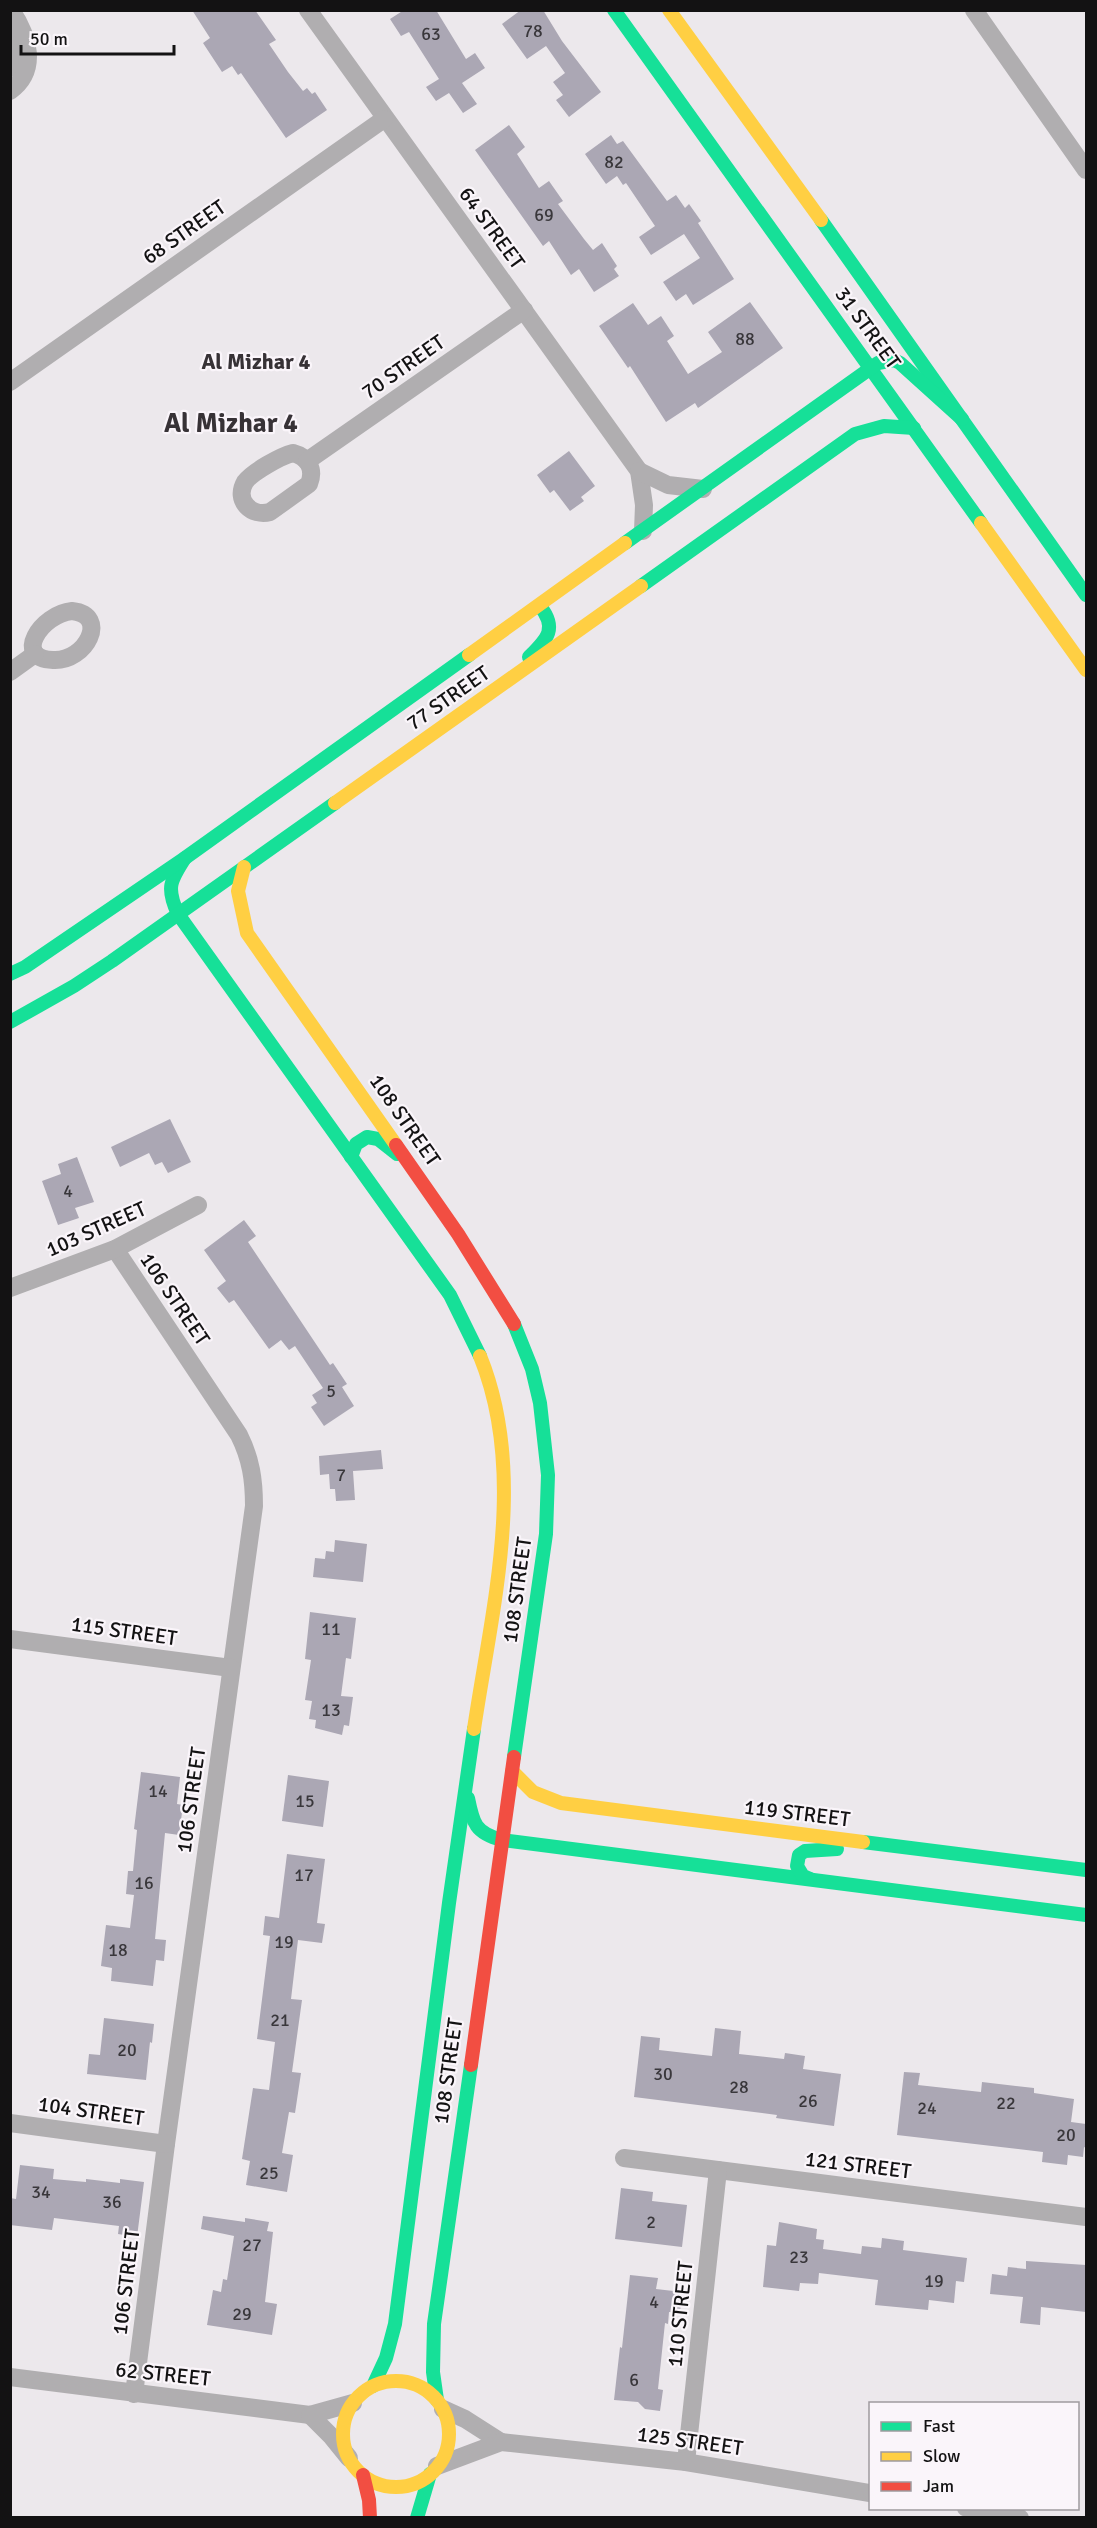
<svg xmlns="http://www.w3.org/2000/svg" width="1097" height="2528" font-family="Signika,sans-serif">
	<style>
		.building { fill: #aba7b4 }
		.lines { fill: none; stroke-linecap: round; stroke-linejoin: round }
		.street { stroke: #b0aeb0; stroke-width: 18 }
		.fast { stroke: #16e098; stroke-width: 14 }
		.slow { stroke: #ffcf43; stroke-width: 14 }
		.jam { stroke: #f24e42; stroke-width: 14 }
		.labels { text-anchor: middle; stroke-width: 4.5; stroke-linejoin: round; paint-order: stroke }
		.number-label { font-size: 18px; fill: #39373b }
		.street-label { font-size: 21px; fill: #131213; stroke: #faf5fa }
		.neighbourhood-label { font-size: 22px; font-weight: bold; fill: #373236; stroke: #faf5fa }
		.district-label { font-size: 27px; font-weight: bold; fill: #373236; stroke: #faf5fa }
	</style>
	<rect width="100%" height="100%" fill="#ece8ec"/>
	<g class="building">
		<polygon points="192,10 255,10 276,40 269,44 288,72 303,91 307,88 312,94 315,92 327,110 286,138 241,73 238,75 232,66 222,72 203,43 210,38"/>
		<polygon points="404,10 436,10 466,59 475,53 485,68 462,83 477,104 463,113 449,93 436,101 426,87 439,79 409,32 401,36 390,19"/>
		<polygon points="521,10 543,10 562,41 601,92 569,117 556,100 563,95 553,82 565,73 546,46 527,59 502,24"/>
		<polygon points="509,125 525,147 517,154 539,188 549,181 563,201 558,204 584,239 593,250 602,243 617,266 614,269 619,276 594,292 579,269 571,275 549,241 543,246 475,150"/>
		<polygon points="611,135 617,144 623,141 667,201 676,195 685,208 689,204 701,221 698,223 734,279 693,305 686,294 676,301 663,282 700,258 684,234 651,255 639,237 655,226 626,183 623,185 617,176 606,184 585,154"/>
		<polygon points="750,302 783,348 698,408 695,403 666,422 630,366 628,368 599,326 633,303 648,325 661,316 674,336 667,341 688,374 722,352 708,332"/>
		<polygon points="569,451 595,486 581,497 584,501 570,511 554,490 550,493 537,475"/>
		<polygon points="170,1119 191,1162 168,1173 162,1162 155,1165 149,1153 120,1167 111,1147"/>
		<polygon points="77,1157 94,1202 75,1208 79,1218 58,1225 42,1181 61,1174 58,1164"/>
		<polygon points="244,1220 256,1236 248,1242 330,1365 333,1363 347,1384 342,1387 354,1406 324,1426 311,1407 317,1403 312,1395 323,1388 295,1346 289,1350 281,1340 269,1349 234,1300 229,1303 217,1288 226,1281 204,1250"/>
		<polygon points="381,1450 383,1469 353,1471 355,1500 336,1501 335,1489 330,1489 329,1474 320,1475 319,1456"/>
		<polygon points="335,1540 367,1544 363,1582 313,1577 315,1558 325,1559 326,1551 334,1552"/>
		<polygon points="310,1612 356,1618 351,1659 346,1658 341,1696 353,1697 349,1726 344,1725 342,1735 315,1728 316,1720 309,1719 312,1701 305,1700 311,1660 305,1659"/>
		<polygon points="141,1772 180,1777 177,1804 183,1805 179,1835 165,1833 155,1939 166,1940 164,1961 156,1960 153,1986 111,1981 112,1968 101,1966 106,1925 130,1928 134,1895 126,1894 128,1871 133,1871 137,1830 134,1829"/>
		<polygon points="288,1775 329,1781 323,1827 282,1821"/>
		<polygon points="287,1854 325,1859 317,1923 325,1924 322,1943 298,1940 291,1999 302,2000 292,2072 301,2073 295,2113 289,2112 282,2153 293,2155 287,2192 246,2185 250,2161 242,2159 253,2088 269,2090 275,2042 257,2039 270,1936 263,1935 265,1916 279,1918"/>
		<polygon points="104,2018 154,2024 152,2043 150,2042 146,2080 87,2074 89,2054 100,2055"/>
		<polygon points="715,2028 741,2031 739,2054 784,2059 785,2053 805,2056 803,2069 841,2074 834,2126 776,2118 777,2115 634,2097 641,2036 660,2038 659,2050 712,2056"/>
		<polygon points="904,2072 920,2073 918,2085 981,2092 982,2082 1034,2088 1034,2093 1074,2099 1071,2122 1086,2124 1086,2148 1084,2147 1083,2157 1068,2155 1067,2165 1042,2162 1043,2152 897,2135"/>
		<polygon points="20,2165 54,2169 53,2179 86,2182 86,2179 120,2183 120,2179 144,2182 137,2237 118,2234 119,2226 54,2218 52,2230 10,2225 10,2198 16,2199"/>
		<polygon points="621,2188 653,2192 652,2201 687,2205 682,2247 615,2239"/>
		<polygon points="203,2216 245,2222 245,2218 269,2222 267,2231 273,2232 265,2302 277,2304 272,2335 207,2325 213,2290 221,2292 223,2279 227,2280 234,2236 201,2229"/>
		<polygon points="779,2222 817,2229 816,2239 824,2240 823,2249 861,2254 862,2246 881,2248 882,2238 904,2241 903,2250 967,2258 964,2282 956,2281 954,2303 929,2300 928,2310 875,2305 878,2280 819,2273 818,2284 800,2283 799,2291 763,2287 767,2245 776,2246"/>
		<polygon points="1026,2261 1086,2265 1086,2312 1041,2307 1040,2325 1020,2323 1023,2297 990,2294 992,2274 1007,2276 1008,2267 1026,2269"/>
		<polygon points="630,2275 658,2278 656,2289 682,2292 680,2313 669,2312 668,2324 665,2323 658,2389 663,2390 660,2411 645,2409 638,2402 614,2400 620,2347 622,2348"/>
	</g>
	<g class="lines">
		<g class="street">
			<polyline points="308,10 639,471 644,505 643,531"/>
			<polyline points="974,10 1086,170"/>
			<path d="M10,32C15,45 15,55 10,68"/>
			<path d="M10,91C39,70 28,35 11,10"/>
			<polyline points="10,382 384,119"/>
			<path d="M293,453C308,457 315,469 309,484L270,512C252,517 234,501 245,482C252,472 281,456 293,453Z"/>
			<polyline points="307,461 524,310"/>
			<polyline points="639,471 668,485 703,489"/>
			<path d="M72,611C110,615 86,662 53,660C12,659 41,614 72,611Z"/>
			<polyline points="10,672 35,654"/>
			<path d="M115,1249L239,1435C251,1459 254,1480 254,1506L166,2144L134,2394"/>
			<polyline points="10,1288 115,1249 198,1205"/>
			<polyline points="10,1639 231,1668"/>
			<polyline points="10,2123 166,2144"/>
			<polyline points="624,2158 1086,2217"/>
			<polyline points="10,2377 310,2415 353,2403"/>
			<polyline points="443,2409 465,2419 501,2442"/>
			<polyline points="310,2415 332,2437 349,2458"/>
			<polyline points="686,2462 718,2170"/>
			<polyline points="437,2466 501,2442 686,2462 870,2493"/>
			<polyline points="966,2508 1020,2518"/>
		</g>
		<g class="fast">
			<polyline points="614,10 981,523"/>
			<polyline points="821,220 1086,595"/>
			<polyline points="625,543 878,363 894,360 900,363 962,419"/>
			<polyline points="641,586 855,434 884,426 914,428"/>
			<path d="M529,657C547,639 558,629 540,606"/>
			<path d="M185,858C170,881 166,888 178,914L450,1295L480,1356"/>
			<polyline points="10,974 25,967 185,858 469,655"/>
			<polyline points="10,1022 74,986 112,961 335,803"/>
			<polyline points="351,1157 356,1144 367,1137 378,1139 397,1154"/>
			<polyline points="514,1324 532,1369 540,1403 548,1475 546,1534 514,1757"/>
			<path d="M468,1798C473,1823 475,1833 502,1840L1086,1915"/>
			<polyline points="863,1842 1086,1870"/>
			<polyline points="810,1879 803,1876 797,1866 799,1855 805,1851 837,1849"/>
			<polyline points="373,2386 386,2358 395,2324 449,1903 474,1729"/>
			<polyline points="437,2400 433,2372 434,2324 471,2065"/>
			<polyline points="417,2518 430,2474"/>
		</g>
		<g class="slow">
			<polyline points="669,10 821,220"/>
			<polyline points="981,523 1086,670"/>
			<polyline points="469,655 625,543"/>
			<polyline points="335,803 641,586"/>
			<polyline points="244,867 238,891 247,933 396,1145"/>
			<path d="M474,1729C492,1608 528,1474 480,1356"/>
			<polyline points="512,1771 533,1792 561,1803 863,1842"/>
			<circle cx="396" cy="2434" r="53"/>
		</g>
		<g class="jam">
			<polyline points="396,1145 458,1234 514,1324"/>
			<polyline points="471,2065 514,1757"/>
			<polyline points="363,2475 369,2500 370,2518"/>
		</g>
	</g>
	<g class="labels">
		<g class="number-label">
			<text x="533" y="37">78</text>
			<text x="431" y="40">63</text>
			<text x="614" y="168">82</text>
			<text x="544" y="221">69</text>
			<text x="745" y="345">88</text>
			<text x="68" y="1197">4</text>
			<text x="331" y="1397">5</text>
			<text x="341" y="1481">7</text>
			<text x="331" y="1635">11</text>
			<text x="331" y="1716">13</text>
			<text x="158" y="1797">14</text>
			<text x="305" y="1807">15</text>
			<text x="304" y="1881">17</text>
			<text x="144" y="1889">16</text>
			<text x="284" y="1948">19</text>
			<text x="118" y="1956">18</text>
			<text x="280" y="2026">21</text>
			<text x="127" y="2056">20</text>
			<text x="663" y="2080">30</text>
			<text x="739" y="2093">28</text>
			<text x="808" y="2107">26</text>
			<text x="1006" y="2109">22</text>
			<text x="927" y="2114">24</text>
			<text x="1066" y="2141">20</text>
			<text x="269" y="2179">25</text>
			<text x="41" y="2198">34</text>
			<text x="112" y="2208">36</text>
			<text x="651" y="2228">2</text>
			<text x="252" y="2251">27</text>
			<text x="799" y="2263">23</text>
			<text x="934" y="2287">19</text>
			<text x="654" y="2308">4</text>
			<text x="242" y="2320">29</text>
			<text x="634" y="2386">6</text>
		</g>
		<g class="street-label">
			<text transform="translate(492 228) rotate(54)" y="7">64 STREET</text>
			<text transform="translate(184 232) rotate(-35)" y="7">68 STREET</text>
			<text transform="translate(868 328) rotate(54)" y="7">31 STREET</text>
			<text transform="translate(403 367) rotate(-35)" y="7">70 STREET</text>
			<text transform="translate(448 698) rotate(-35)" y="7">77 STREET</text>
			<text transform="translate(405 1120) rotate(55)" y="7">108 STREET</text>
			<text transform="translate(96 1229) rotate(-24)" y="7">103 STREET</text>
			<text transform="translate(175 1299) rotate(56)" y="7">106 STREET</text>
			<text transform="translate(517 1590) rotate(-82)" y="7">108 STREET</text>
			<text transform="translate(124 1631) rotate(8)" y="7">115 STREET</text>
			<text transform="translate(191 1800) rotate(-82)" y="7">106 STREET</text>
			<text transform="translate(797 1813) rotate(7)" y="7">119 STREET</text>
			<text transform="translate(448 2071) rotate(-82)" y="7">108 STREET</text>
			<text transform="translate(91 2111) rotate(8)" y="7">104 STREET</text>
			<text transform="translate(858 2165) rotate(7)" y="7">121 STREET</text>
			<text transform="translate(126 2282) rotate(-83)" y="7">106 STREET</text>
			<text transform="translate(680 2314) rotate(-84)" y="7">110 STREET</text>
			<text transform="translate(163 2374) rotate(6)" y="7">62 STREET</text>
			<text transform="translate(690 2441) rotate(8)" y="7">125 STREET</text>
		</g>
		<g class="neighbourhood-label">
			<text x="256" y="369">Al Mizhar 4</text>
		</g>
		<g class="district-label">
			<text x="231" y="432">Al Mizhar 4</text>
		</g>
	</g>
	<rect width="1097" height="2528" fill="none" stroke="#131213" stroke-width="24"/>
	<rect x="869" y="2402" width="210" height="108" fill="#faf5fa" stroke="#9e9a9e" stroke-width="1.5"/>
	<rect x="881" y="2422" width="30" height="9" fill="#16e098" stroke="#9e9a9e" stroke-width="1.5"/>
	<text x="923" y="2432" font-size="18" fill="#131213">Fast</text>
	<rect x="881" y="2452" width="30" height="9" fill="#ffcf43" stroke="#9e9a9e" stroke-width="1.5"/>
	<text x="923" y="2462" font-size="18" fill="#131213">Slow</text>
	<rect x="881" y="2482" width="30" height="9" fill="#f24e42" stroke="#9e9a9e" stroke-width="1.5"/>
	<text x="923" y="2492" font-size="18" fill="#131213">Jam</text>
	<path d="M21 45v9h153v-9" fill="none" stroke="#131213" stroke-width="3"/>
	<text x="30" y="45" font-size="18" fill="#131213" stroke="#faf5fa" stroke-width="4.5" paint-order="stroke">50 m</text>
</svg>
